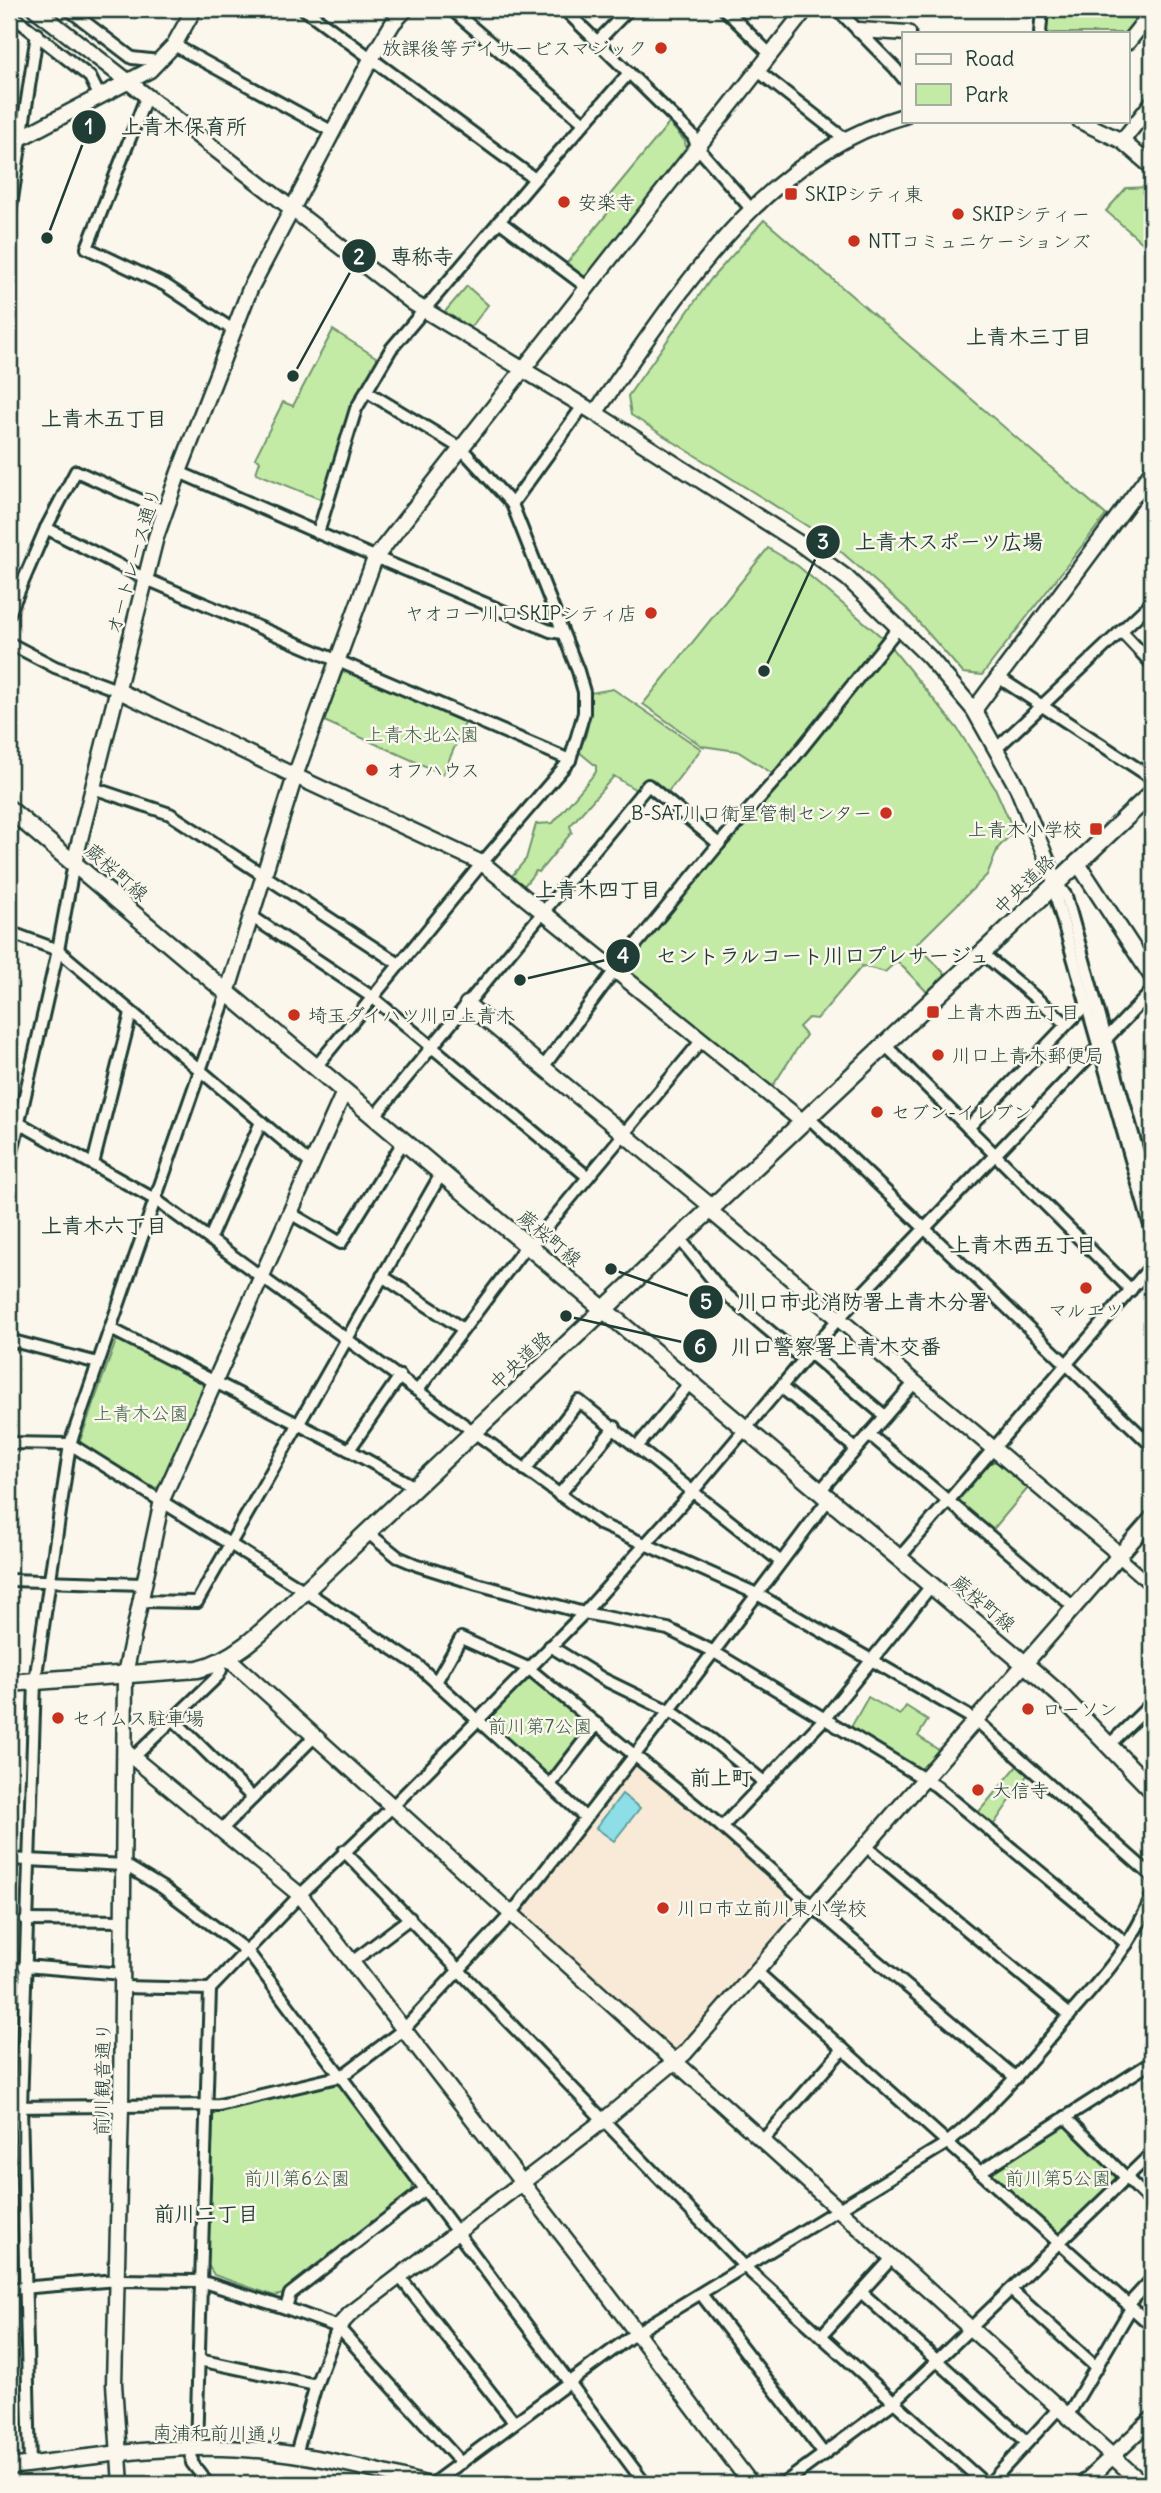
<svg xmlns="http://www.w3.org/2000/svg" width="1161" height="2493" font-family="Delius,'Klee One',sans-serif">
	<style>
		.built { fill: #f8ead6 }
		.green { fill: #c3eba6; stroke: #71946d; stroke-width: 2 }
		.water { fill: #8ddee6; stroke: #619e9f; stroke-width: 2 }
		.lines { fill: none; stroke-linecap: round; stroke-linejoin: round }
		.minor-casing { stroke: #1f3d34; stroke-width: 16 }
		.tertiary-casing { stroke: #1f3d34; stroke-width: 19 }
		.secondary-casing { stroke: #1f3d34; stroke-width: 21 }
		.minor { stroke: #fbf7ec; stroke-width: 10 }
		.tertiary { stroke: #fbf7ec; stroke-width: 14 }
		.secondary { stroke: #fbf7ec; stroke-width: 16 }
		.poi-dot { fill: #c8321e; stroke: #fbf7ec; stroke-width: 2.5 }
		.labels { text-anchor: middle; stroke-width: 5; stroke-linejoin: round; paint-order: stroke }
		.poi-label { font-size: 19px; fill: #1f3d34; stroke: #fbf7ec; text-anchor: start }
		.street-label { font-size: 19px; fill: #1f3d34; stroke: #fbf7ec }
		.park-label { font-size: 19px; fill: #40604b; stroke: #fbf7ec }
		.neighbourhood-label { font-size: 21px; font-weight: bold; fill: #1f3d34; stroke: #fbf7ec }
		.leader { fill: none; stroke: #1f3d34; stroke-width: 2.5 }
		.callout-dot { fill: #1f3d34; stroke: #fbf7ec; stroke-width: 2.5 }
		.mark-label { font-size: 21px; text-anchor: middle; font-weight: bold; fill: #fff }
		.callout-label { font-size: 21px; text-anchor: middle; font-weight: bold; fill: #1f3d34; stroke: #fbf7ec; stroke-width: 5; stroke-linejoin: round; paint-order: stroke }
	</style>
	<rect width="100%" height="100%" fill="#fbf7ec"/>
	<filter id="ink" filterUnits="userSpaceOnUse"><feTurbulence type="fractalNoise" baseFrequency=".0143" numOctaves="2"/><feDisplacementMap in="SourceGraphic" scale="14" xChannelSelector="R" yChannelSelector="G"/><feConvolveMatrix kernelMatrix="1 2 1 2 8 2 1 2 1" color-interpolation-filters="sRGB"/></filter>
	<g filter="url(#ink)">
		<polygon class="built" points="632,1767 640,1767 801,1903 803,1910 680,2050 673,2049 524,1914 524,1907"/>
		<g class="green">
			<polygon points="1047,9 1146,9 1126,33 1045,33"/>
			<polygon points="669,123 685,141 686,149 584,279 566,264 616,203 609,196"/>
			<polygon points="1152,187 1152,251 1106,211 1126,188"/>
			<polygon points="764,220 1106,515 982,675 963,673 907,609 823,536 631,415 628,396 711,279"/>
			<polygon points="467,286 488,305 469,330 443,314"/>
			<polygon points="333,330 379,359 351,406 322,500 256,473 260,461 255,458 283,402 293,406"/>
			<polygon points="768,548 798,566 884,639 775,775 737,751 702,746 643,704"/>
			<polygon points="890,646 957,728 995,788 1014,831 998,848 987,875 917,944 946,975 927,992 897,961 885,972 862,966 817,1019 808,1018 799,1027 806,1035 772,1087 629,972 628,963"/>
			<polygon points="347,670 465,723 443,774 324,721 342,673"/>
			<path d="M613,689L701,749L667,793L647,778L636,790L614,776L570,826L572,832L539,872L536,871L523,887L511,877L526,859L536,824L553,823L596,772V766L578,751C590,734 589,714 590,693Z"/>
			<polygon points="116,1341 123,1341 201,1382 204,1389 160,1487 151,1488 83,1446 80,1441"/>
			<polygon points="997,1461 1028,1488 991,1532 960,1506 959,1497 990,1463"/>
			<polygon points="527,1677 534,1678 589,1724 590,1728 553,1778 549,1777 486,1723 486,1718"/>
			<polygon points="868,1697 900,1715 906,1706 928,1720 918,1736 940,1751 927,1768 919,1768 850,1729"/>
			<polygon points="1018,1765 1028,1774 992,1827 977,1814"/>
			<polygon points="335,2084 341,2086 413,2183 412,2192 283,2294 275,2296 214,2275 208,2265 213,2115 220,2110"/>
			<polygon points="1059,2126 1067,2127 1117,2177 1117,2182 1064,2234 1058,2235 993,2176 994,2169"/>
		</g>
		<polygon class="water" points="622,1794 640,1808 614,1841 596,1828"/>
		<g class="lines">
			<g class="minor-casing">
				<g id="minor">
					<polyline points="68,9 132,58 160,61"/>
					<polyline points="304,9 535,179"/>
					<polyline points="451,9 584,123"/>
					<polyline points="564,9 693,136 698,148 752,210"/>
					<polyline points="724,9 771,55"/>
					<polyline points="837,9 895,68 904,79"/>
					<polyline points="9,13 90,77 100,97"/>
					<polyline points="1040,33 1042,9"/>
					<polyline points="597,42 629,9"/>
					<polyline points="174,45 333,132"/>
					<polyline points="758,71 846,140"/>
					<polyline points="147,95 87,248 165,285 233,330"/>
					<polyline points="9,125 22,137"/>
					<polyline points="9,219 37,34"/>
					<polyline points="499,221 588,288"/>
					<polyline points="179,472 318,533"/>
					<polyline points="512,504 583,406"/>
					<polyline points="46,528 146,579 570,760"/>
					<polyline points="9,614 46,528 76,471 164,511"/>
					<polyline points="1121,631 1152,664"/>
					<polyline points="562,633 550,631 318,533 356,409 391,349 535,179 629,73"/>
					<polyline points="9,643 55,667 117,690"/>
					<polyline points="998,677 1152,778"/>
					<polyline points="997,748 1152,602"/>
					<polyline points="93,788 170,814 399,964"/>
					<polyline points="719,844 780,775 899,627"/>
					<polyline points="1056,882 1057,901 1152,1233"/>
					<polyline points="1056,882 1066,896 1152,1202"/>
					<polyline points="251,916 372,997 588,1177"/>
					<polyline points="9,932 58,950 311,1164"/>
					<polyline points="982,953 1067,1024"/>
					<polyline points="885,1045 1131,1290"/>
					<polyline points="315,1068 482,863 570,760 584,713 584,692 578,671 512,504 462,449 366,391"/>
					<polyline points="807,1116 1152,1446"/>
					<polyline points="374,1117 648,785 719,844 615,970 544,1066"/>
					<polyline points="9,1120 19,1123 156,1200 600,1524 757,1594 977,1721 1152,1876"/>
					<polyline points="968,1128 1067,1024 1086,1005 1090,1004"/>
					<polyline points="93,1164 131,1013"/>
					<polyline points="9,1166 58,950 74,863"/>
					<polyline points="290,1213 341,1243 403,1142"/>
					<polyline points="210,1238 261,1122"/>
					<polyline points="680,1239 721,1290 804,1360"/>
					<polyline points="529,1248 702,1040"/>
					<polyline points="382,1276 463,1329"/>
					<polyline points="111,1329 349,1450 415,1487"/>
					<polyline points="9,1340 98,1363"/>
					<polyline points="810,1353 885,1416"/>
					<polyline points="781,1387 856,1449"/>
					<polyline points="418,1390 526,1246"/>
					<polyline points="869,1434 1075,1608"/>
					<polyline points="9,1443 70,1444 305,1591 416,1664 586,1818"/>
					<polyline points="637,1447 690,1383"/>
					<polyline points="349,1450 400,1376"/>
					<polyline points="525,1470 579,1401 781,1562"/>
					<polyline points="819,1492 915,1382"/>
					<polyline points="559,1495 615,1427"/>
					<polyline points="367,1532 398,1557 417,1565 477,1584 584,1613 668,1629 714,1652 936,1786 1127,1944"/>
					<polyline points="1119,1557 1152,1586"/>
					<polyline points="899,1558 1152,1265"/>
					<polyline points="9,1580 143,1584"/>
					<polyline points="139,1601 197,1602 441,1174"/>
					<polyline points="550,1646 603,1679 675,1714 711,1739 764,1782"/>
					<polyline points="436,1682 461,1638 528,1668 722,1827 814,1908 1016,2078"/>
					<polyline points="173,1719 253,1798"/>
					<polyline points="1109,1745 1152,1703"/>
					<polyline points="133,1758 218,1676 221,1670 219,1663"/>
					<polyline points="550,1785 597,1724"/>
					<polyline points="722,1827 825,1718 931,1586"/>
					<polyline points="221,1830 315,1736"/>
					<polyline points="867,1847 1070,2015"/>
					<polyline points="344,1851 745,2267 985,2484"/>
					<polyline points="9,1859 125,1865 163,1888 248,1952 645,2484"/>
					<polyline points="26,1920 124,1921"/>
					<polyline points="352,1962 410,1918"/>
					<polyline points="24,1966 123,1974"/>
					<polyline points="757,1972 1152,2326"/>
					<polyline points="123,1987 210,1989 300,1895 392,1807 584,1613 693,1491 838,1319 1152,991"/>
					<polyline points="9,2107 219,2105 342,2076 404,2029 511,1914 669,1711 828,1500"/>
					<polyline points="1065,2117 1152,2203"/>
					<polyline points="763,2140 843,2049"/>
					<polyline points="980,2172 1152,2062"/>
					<polyline points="399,2276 514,2422"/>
					<polyline points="9,2289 117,2280 200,2281 286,2308 338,2327 461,2463"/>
					<polyline points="1011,2290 1097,2368"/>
					<polyline points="861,2292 1027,2442"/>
					<polyline points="701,2294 824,2454"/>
					<polyline points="1128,2305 1152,2279"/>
					<polyline points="286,2308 290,2294 424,2190"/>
					<polyline points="821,2336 892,2258"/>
					<polyline points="199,2360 316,2385"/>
					<polyline points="1068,2415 1131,2308"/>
					<polyline points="191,2448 192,2463 208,2484"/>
					<polyline points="196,2448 210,1989"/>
					<polyline points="296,2454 316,2385 338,2327"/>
					<polyline points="30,2465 21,2107 35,1681 70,1444 227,993"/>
					<path d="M432,2484L637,2332L947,2143C990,2109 1024,2068 1059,2027C1095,1986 1132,1947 1152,1896"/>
					<polyline points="783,2484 894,2402 1152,2153"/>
					<polyline points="989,2484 1059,2408"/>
				</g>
			</g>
			<g class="tertiary-casing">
				<g id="tertiary">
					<polyline points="35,9 413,303 595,413 799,543 847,578 929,657 974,710 1017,787 1056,882"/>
					<polyline points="859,30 908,33"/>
					<polyline points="1128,42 1152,12"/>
					<polyline points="1080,121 1122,141 1152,167"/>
					<polyline points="1122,141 1152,103"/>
					<polyline points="9,144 150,70 174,45 194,9"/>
					<path d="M595,413C676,299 759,157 904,116"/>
					<polyline points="117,690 295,776 482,863 802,1121"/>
					<polyline points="974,710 1152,471"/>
					<polyline points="1077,862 1152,977"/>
					<polyline points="74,863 156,537 179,472 250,289 371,59 393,23 406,9"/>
					<polyline points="227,993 295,776 375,558 806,9"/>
					<polyline points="467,1004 712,1207"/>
					<polyline points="709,1210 1112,1548 1119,1557"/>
					<polyline points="228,1658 1143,2484"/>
					<polyline points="125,1751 300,1895 578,2255 751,2484"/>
					<polyline points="338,2327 350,2314 604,2120 685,2053 1152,1518"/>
					<path d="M9,2467C69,2460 128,2450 189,2448C270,2445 348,2462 425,2484"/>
					<polyline points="121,2484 114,2384 121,2106 125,1674 162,1500 344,1092"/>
					<polyline points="1083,2484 1152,2419"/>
				</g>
			</g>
			<g class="secondary-casing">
				<g id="secondary">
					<polyline points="9,809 1026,1665 1059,1694 1152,1790"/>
					<path d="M9,1683L198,1669C241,1659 273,1620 305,1591L1152,793"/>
				</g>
			</g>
			<use href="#minor" class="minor"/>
			<use href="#tertiary" class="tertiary"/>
			<use href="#secondary" class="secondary"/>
		</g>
	</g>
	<g class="poi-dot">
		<circle cx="661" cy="48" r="7"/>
		<rect x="784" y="187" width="14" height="14" rx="3.5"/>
		<circle cx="564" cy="202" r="7"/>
		<circle cx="958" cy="214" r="7"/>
		<circle cx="854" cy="241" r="7"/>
		<circle cx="651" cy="613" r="7"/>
		<circle cx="372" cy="770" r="7"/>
		<circle cx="886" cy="813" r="7"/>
		<rect x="1089" y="822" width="14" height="14" rx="3.5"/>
		<rect x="926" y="1005" width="14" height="14" rx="3.5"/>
		<circle cx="294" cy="1015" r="7"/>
		<circle cx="938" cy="1055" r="7"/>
		<circle cx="877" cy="1112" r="7"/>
		<circle cx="1086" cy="1288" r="7"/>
		<circle cx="1028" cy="1709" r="7"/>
		<circle cx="58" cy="1718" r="7"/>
		<circle cx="978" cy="1790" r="7"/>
		<circle cx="663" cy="1908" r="7"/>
	</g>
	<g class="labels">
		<g class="poi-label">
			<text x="647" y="55" text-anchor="end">放課後等デイサービスマジック</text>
			<text x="805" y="201">SKIPシティ東</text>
			<text x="578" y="209">安楽寺</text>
			<text x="972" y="221">SKIPシティー</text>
			<text x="868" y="248">NTTコミュニケーションズ</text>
			<text x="637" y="620" text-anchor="end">ヤオコー川口SKIPシティ店</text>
			<text x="386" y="777">オフハウス</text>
			<text x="872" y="820" text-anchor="end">B-SAT川口衛星管制センター</text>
			<text x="1082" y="836" text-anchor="end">上青木小学校</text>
			<text x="947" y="1019">上青木西五丁目</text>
			<text x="308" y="1022">埼玉ダイハツ川口上青木</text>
			<text x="952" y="1062">川口上青木郵便局</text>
			<text x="891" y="1119">セブン-イレブン</text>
			<text x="1086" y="1317" text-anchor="middle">マルエツ</text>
			<text x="1042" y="1716">ローソン</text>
			<text x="72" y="1725">セイムス駐車場</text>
			<text x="992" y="1797">大信寺</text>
			<text x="677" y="1915">川口市立前川東小学校</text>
		</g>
		<g class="street-label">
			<text transform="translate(133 561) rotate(-74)" y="7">オートレース通り</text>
			<text transform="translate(117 872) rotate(41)" y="7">蕨桜町線</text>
			<text transform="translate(1024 884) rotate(-44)" y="7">中央道路</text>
			<text transform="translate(550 1238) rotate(40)" y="7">蕨桜町線</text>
			<text transform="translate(520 1360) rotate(-43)" y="7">中央道路</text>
			<text transform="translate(984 1603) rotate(40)" y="7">蕨桜町線</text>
			<text transform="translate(102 2079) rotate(-89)" y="7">前川観音通り</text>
			<text transform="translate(219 2433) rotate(1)" y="7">南浦和前川通り</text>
		</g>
		<g class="park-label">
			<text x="422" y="741">上青木北公園</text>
			<text x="141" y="1420">上青木公園</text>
			<text x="540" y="1733">前川第7公園</text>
			<text x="297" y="2185">前川第6公園</text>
			<text x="1058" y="2185">前川第5公園</text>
		</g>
		<g class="neighbourhood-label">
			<text x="1029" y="344">上青木三丁目</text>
			<text x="104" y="426">上青木五丁目</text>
			<text x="598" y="897">上青木四丁目</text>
			<text x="104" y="1233">上青木六丁目</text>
			<text x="1023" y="1252">上青木西五丁目</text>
			<text x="721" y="1785">前上町</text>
			<text x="206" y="2221">前川二丁目</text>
		</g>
	</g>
	<path class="leader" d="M47 238L89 127M293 376L359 256M764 671L823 542M520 980L623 956M611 1269L706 1302M566 1316L700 1346"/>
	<g class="callout-dot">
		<circle cx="47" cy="238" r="7"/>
		<circle cx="293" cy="376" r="7"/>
		<circle cx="764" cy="671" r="7"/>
		<circle cx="520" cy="980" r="7"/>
		<circle cx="611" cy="1269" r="7"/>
		<circle cx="566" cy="1316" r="7"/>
		<circle cx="89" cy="127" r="18"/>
		<circle cx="359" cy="256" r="18"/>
		<circle cx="823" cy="542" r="18"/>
		<circle cx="623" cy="956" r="18"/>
		<circle cx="706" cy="1302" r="18"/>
		<circle cx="700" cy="1346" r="18"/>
	</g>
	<g class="mark-label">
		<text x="89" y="134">1</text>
		<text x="359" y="264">2</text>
		<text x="823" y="549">3</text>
		<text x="623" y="963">4</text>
		<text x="706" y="1309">5</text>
		<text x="700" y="1354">6</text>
	</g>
	<g class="callout-label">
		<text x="184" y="134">上青木保育所</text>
		<text x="422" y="264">専称寺</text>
		<text x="949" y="549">上青木スポーツ広場</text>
		<text x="823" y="963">セントラルコート川口プレサージュ</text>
		<text x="863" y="1309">川口市北消防署上青木分署</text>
		<text x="836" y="1354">川口警察署上青木交番</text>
	</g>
	<rect width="1161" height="2493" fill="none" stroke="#fbf7ec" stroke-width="35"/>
	<rect x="18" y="18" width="1126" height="2458" fill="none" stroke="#1f3d34" stroke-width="2.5" filter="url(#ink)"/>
	<rect x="902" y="32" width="228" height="91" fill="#fbf7ec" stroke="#a3ada2" stroke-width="2"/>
	<rect x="916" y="54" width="35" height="10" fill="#fbf7ec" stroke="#a3ada2" stroke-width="2"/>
	<text x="965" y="66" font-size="21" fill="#1f3d34">Road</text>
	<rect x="916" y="84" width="35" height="21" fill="#c3eba6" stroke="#a3ada2" stroke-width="2"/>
	<text x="965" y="102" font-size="21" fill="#1f3d34">Park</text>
</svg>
